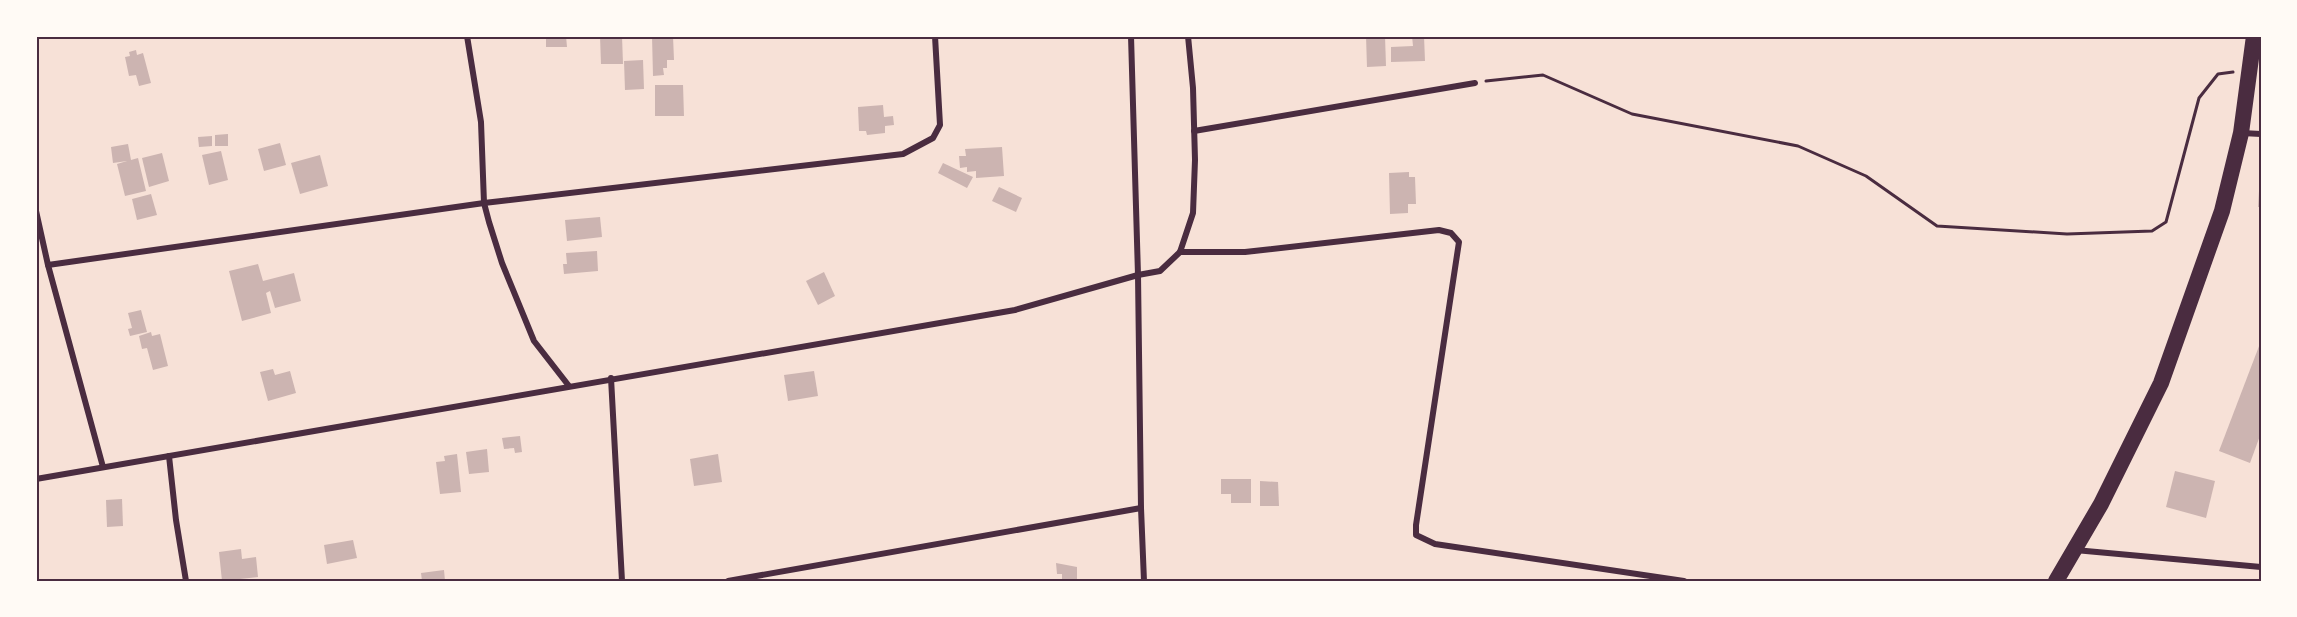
<svg xmlns="http://www.w3.org/2000/svg" width="2297" height="617" font-family="'Asap Condensed',sans-serif">
	<style>
		.building { fill: #ccb4b1 }
		.lines { fill: none; stroke-linecap: round; stroke-linejoin: round }
		.path { stroke: #4a2c40; stroke-width: 3 }
		.minor { stroke: #4a2c40; stroke-width: 6 }
		.trunk { stroke: #4a2c40; stroke-width: 16 }
		.neatline { fill: none; stroke: #4a2c40; stroke-width: 2 }
	</style>
	<rect width="100%" height="100%" fill="#f7e1d7"/>
	<g class="building">
		<polygon points="546,36 566,36 567,47 546,47"/>
		<polygon points="600,36 622,36 623,64 601,64"/>
		<polygon points="652,36 673,36 674,60 667,60 667,68 663,68 664,75 653,76"/>
		<polygon points="1366,36 1385,36 1386,66 1367,67"/>
		<polygon points="1412,36 1424,36 1425,61 1391,62 1391,47 1413,46"/>
		<polygon points="136,50 137,55 143,53 151,83 139,86 136,75 129,76 125,57 130,56 129,52"/>
		<polygon points="643,60 644,89 625,90 624,61"/>
		<polygon points="655,85 683,85 684,116 655,116"/>
		<polygon points="883,105 884,117 893,116 894,125 885,126 885,133 867,135 866,131 859,131 858,107"/>
		<polygon points="228,134 228,146 215,146 215,135"/>
		<polygon points="212,136 212,146 199,147 198,137"/>
		<polygon points="280,143 286,165 264,171 258,149"/>
		<polygon points="128,144 131,160 138,158 146,191 125,196 117,164 127,161 113,163 111,147"/>
		<polygon points="1002,147 1004,176 976,178 976,171 967,172 967,167 960,168 959,156 966,156 965,149"/>
		<polygon points="221,151 228,180 209,185 202,155"/>
		<polygon points="162,153 169,181 149,187 142,158"/>
		<polygon points="320,155 328,186 300,194 291,163"/>
		<polygon points="943,163 973,177 967,188 938,173"/>
		<polygon points="1409,172 1409,177 1415,177 1416,204 1408,204 1408,213 1390,214 1389,173"/>
		<polygon points="999,187 1022,198 1016,212 992,201"/>
		<polygon points="2259,191 2261,191 2261,207 2258,207"/>
		<polygon points="151,194 157,215 137,220 132,199"/>
		<polygon points="600,217 602,237 567,241 565,220"/>
		<polygon points="597,251 598,271 564,274 563,264 567,264 566,253"/>
		<polygon points="258,264 263,281 294,273 301,301 275,308 270,291 266,293 271,313 242,321 229,271"/>
		<polygon points="824,272 835,296 818,305 806,281"/>
		<polygon points="141,310 147,332 130,336 128,329 132,328 128,313"/>
		<polygon points="151,332 152,336 160,334 168,366 153,370 147,348 142,349 139,336"/>
		<polygon points="2261,341 2261,433 2250,463 2219,451"/>
		<polygon points="273,369 275,375 290,371 296,393 268,401 260,372"/>
		<polygon points="814,371 818,396 788,401 784,375"/>
		<polygon points="520,436 522,452 515,453 514,448 504,449 502,438"/>
		<polygon points="487,449 489,472 469,474 466,452"/>
		<polygon points="457,454 461,492 440,494 436,462 445,461 444,456"/>
		<polygon points="718,454 722,482 694,486 690,459"/>
		<polygon points="2175,471 2215,481 2206,518 2166,507"/>
		<polygon points="1221,479 1251,479 1251,503 1231,503 1231,494 1221,494"/>
		<polygon points="1260,481 1278,482 1279,506 1260,506"/>
		<polygon points="122,499 123,526 107,527 106,500"/>
		<polygon points="353,540 357,558 327,564 324,545"/>
		<polygon points="241,549 242,559 256,557 258,577 222,581 219,552"/>
		<polygon points="1056,563 1077,567 1077,581 1062,581 1062,574 1057,574"/>
		<polygon points="444,570 445,581 422,581 421,573"/>
	</g>
	<g class="lines">
		<polyline class="path" points="1486,81 1543,75 1632,114 1798,146 1866,176 1937,226 2067,234 2152,231 2166,222 2199,98 2218,74 2233,72"/>
		<g class="minor">
			<polyline points="467,36 481,122 484,203 489,222 502,263 534,341 569,386"/>
			<polyline points="1131,36 1138,275 1141,508 1144,581"/>
			<polyline points="1194,131 1475,83"/>
			<polyline points="2242,133 2261,134"/>
			<polyline points="36,211 48,265 103,467"/>
			<polyline points="1180,252 1245,252 1439,230 1451,233 1459,242 1416,525 1416,535 1435,544 1684,581"/>
			<polyline points="48,265 484,203 903,154 933,138 940,125 935,36"/>
			<polyline points="611,378 622,581"/>
			<polyline points="169,456 176,520 186,581"/>
			<polyline points="36,479 1015,310 1138,275 1160,271 1180,252 1193,213 1195,160 1193,88 1188,36"/>
			<polyline points="2075,550 2261,567"/>
			<polyline points="728,581 1141,508"/>
		</g>
		<polyline class="trunk" points="2056,581 2101,504 2161,383 2222,211 2241,133 2254,36"/>
	</g>
	<rect width="2297" height="617" fill="none" stroke="#fffaf5" stroke-width="75"/>
	<rect x="38" y="38" width="2222" height="542" class="neatline"/>
</svg>
